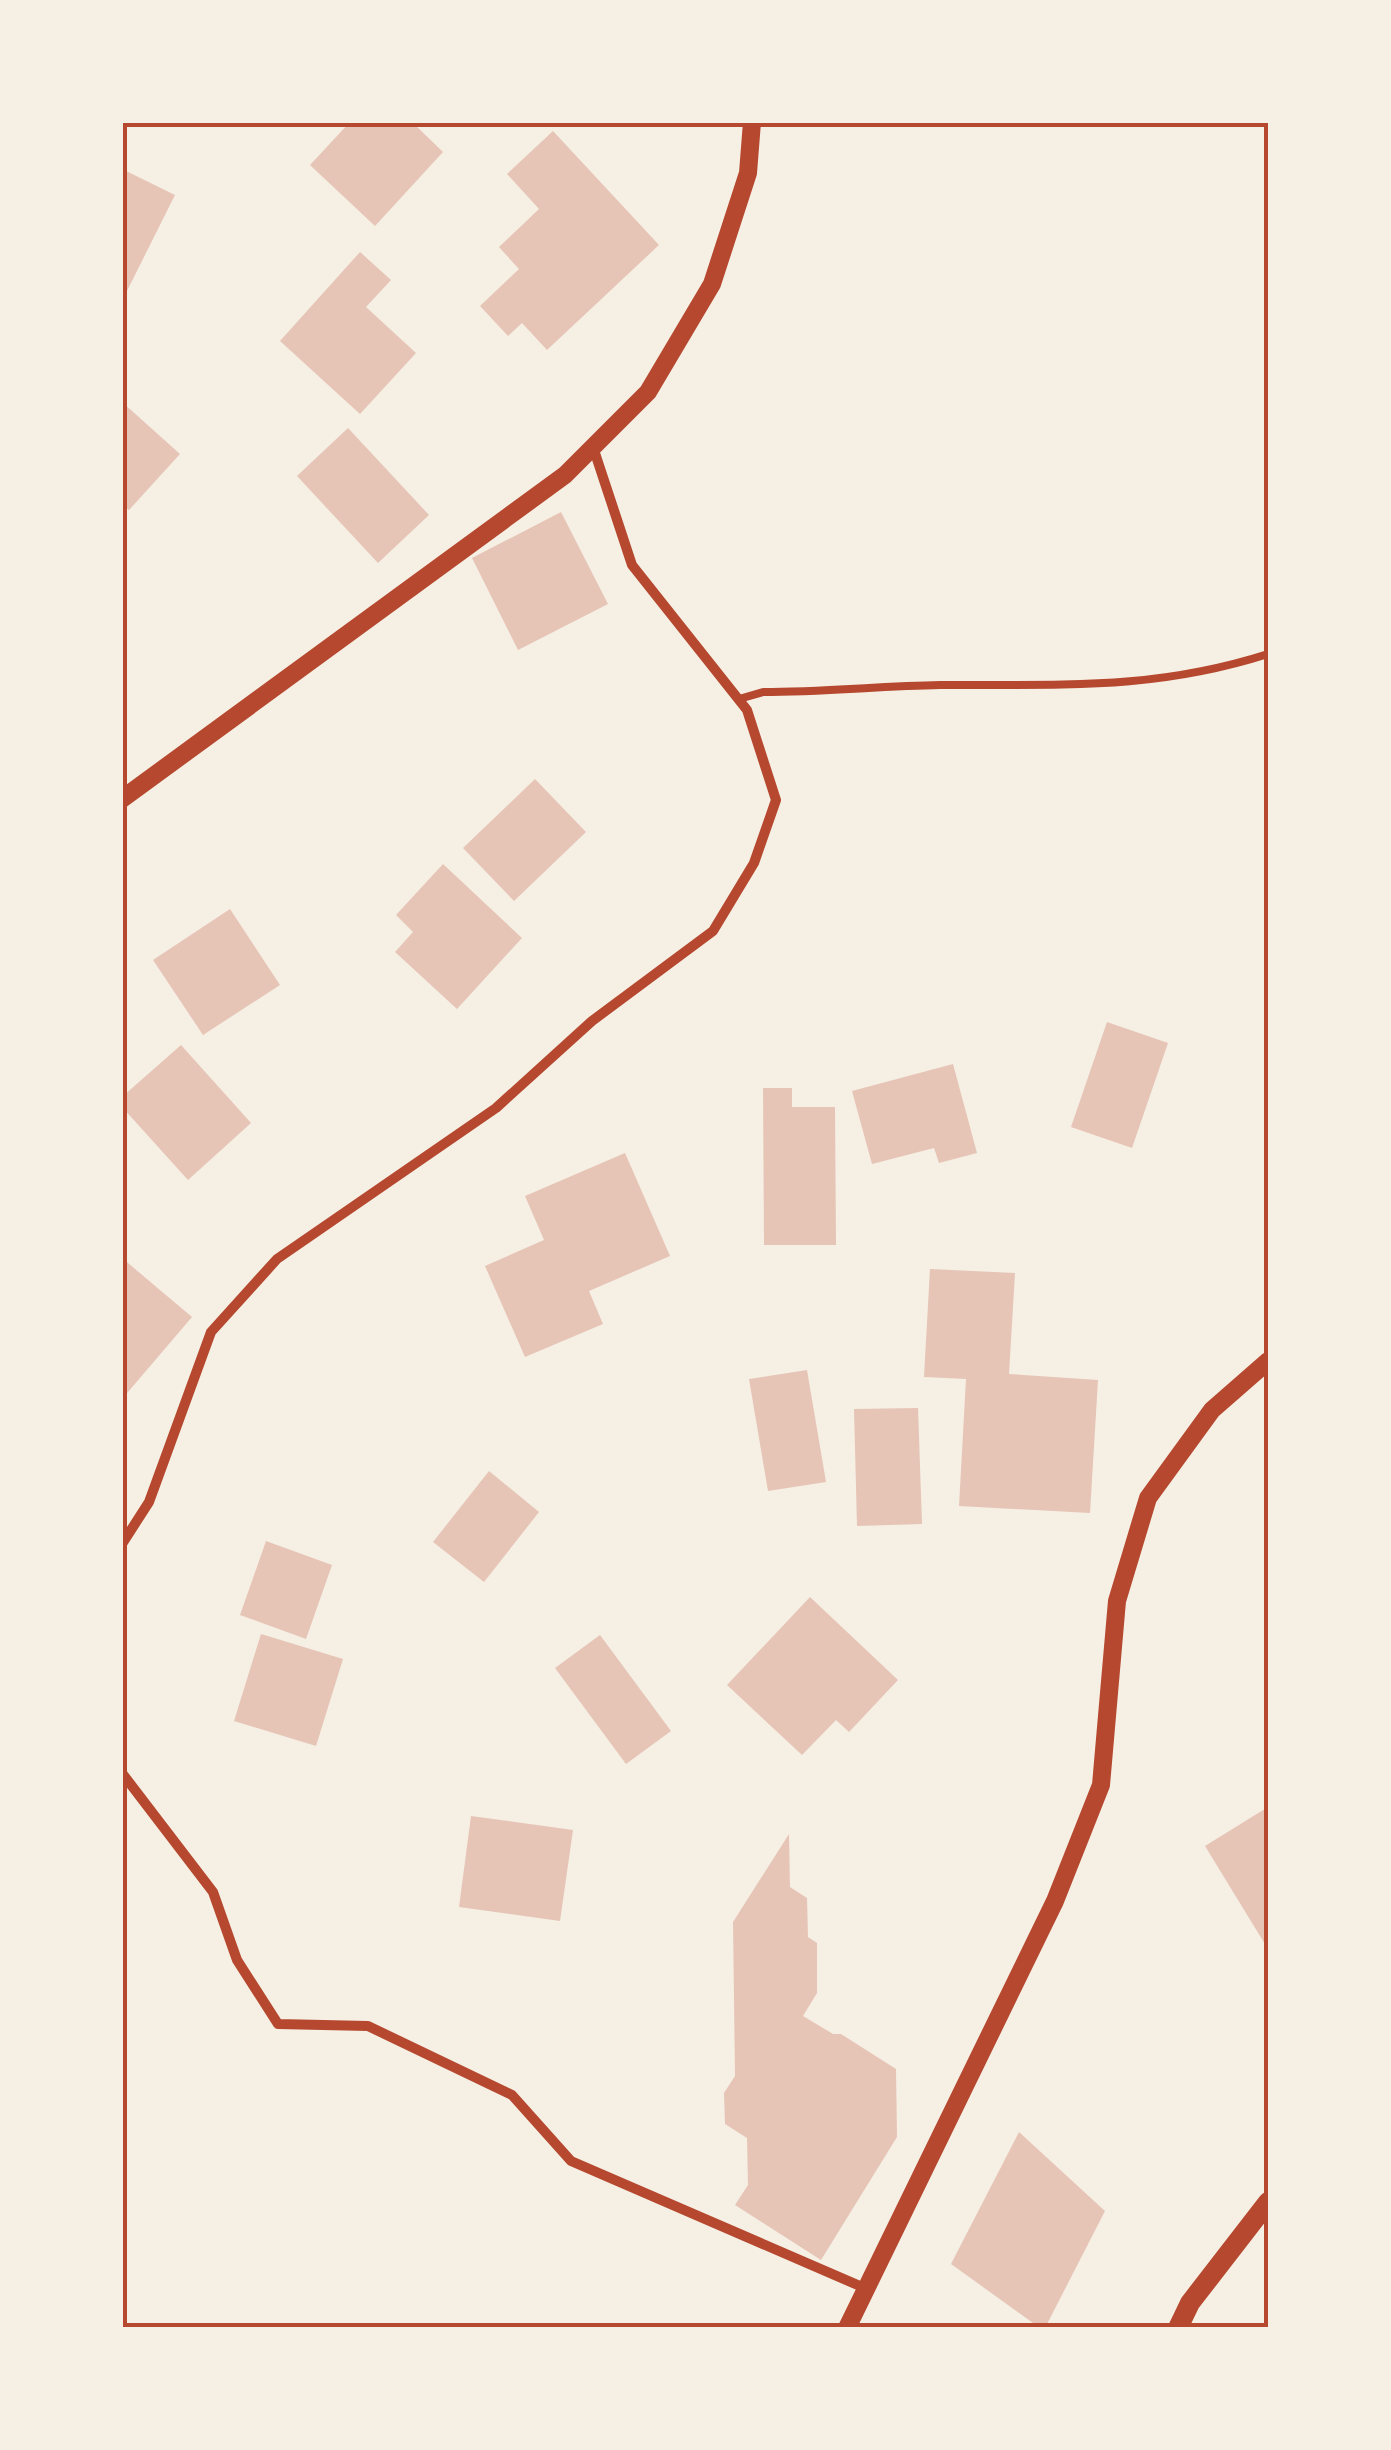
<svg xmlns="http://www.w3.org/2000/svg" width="1391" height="2450" font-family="'Zilla Slab',serif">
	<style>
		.building { fill: #e6c5b7 }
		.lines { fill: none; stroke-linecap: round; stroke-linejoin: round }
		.service { stroke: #b5482f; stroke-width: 8 }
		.minor { stroke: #b5482f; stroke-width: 10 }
		.tertiary { stroke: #b5482f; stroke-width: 18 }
		.secondary { stroke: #b5482f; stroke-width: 20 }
		.neatline { fill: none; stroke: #b5482f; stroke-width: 4 }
	</style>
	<rect width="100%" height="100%" fill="#f6efe4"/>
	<g class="building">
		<polygon points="350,122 412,122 443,152 375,226 310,165"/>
		<polygon points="553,131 659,245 547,350 522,323 508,336 480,306 519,269 499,247 539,209 507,174"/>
		<polygon points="122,169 175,195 122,301"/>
		<polygon points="360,252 391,280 366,307 416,353 360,414 280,341"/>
		<polygon points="122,402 180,454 129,510 122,505"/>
		<polygon points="348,428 429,515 378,563 297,476"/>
		<polygon points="561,512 608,604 518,650 472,558"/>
		<polygon points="535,779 586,832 514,901 463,848"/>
		<polygon points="443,864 522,938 457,1009 395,952 413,932 396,915"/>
		<polygon points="230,909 280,985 203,1035 153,960"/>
		<polygon points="1107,1022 1168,1043 1132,1148 1071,1127"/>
		<polygon points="181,1045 251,1123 188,1180 122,1107 122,1097"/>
		<polygon points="953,1064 977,1153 939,1163 934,1148 872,1164 852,1091"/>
		<polygon points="763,1088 792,1088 792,1107 835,1107 836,1245 764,1245"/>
		<polygon points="625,1153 670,1256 589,1291 603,1324 525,1357 485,1266 544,1240 525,1196"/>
		<polygon points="122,1258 192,1317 122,1399"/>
		<polygon points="930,1269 1015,1273 1009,1374 1098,1380 1090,1513 959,1506 966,1379 924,1377"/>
		<polygon points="807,1370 826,1482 768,1491 749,1379"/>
		<polygon points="918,1408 922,1524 857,1526 854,1409"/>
		<polygon points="489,1471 539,1512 484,1582 433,1542"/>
		<polygon points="266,1541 332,1565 306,1639 240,1615"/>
		<polygon points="810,1597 898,1680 849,1732 836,1720 802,1755 727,1685"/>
		<polygon points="261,1634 343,1659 316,1746 234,1721"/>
		<polygon points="600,1635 671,1731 626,1764 555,1668"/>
		<polygon points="1268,1807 1268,1949 1205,1846"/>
		<polygon points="471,1816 573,1830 560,1921 459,1907"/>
		<polygon points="789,1834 790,1887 807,1898 808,1937 817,1943 817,1993 803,2016 833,2034 841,2034 896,2069 897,2137 821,2260 735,2205 748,2185 747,2138 725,2124 724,2093 735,2076 733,1922"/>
		<polygon points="1019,2132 1105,2211 1045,2328 1040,2328 951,2264"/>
	</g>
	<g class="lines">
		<path class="service" d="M739,699L763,692C823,692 881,686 940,685C1059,684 1152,691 1268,654"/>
		<g class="minor">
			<polyline points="122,1544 149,1502 211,1332 277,1259 496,1108 592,1021 713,931 754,863 776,800 747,710 632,565 593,447"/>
			<polyline points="122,1773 213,1892 237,1960 278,2024 368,2026 512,2095 571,2161 867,2289"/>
		</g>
		<g class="tertiary">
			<polyline points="122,799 565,475 648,392 712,284 748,173 752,122"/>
			<polyline points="847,2328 1055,1901 1101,1785 1117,1601 1148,1498 1212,1410 1268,1361"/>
		</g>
		<polyline class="secondary" points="1178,2328 1190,2303 1268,2202"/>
	</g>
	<rect width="1391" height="2450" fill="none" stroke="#f6efe4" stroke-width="250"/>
	<rect x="125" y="125" width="1141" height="2200" class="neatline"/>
</svg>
